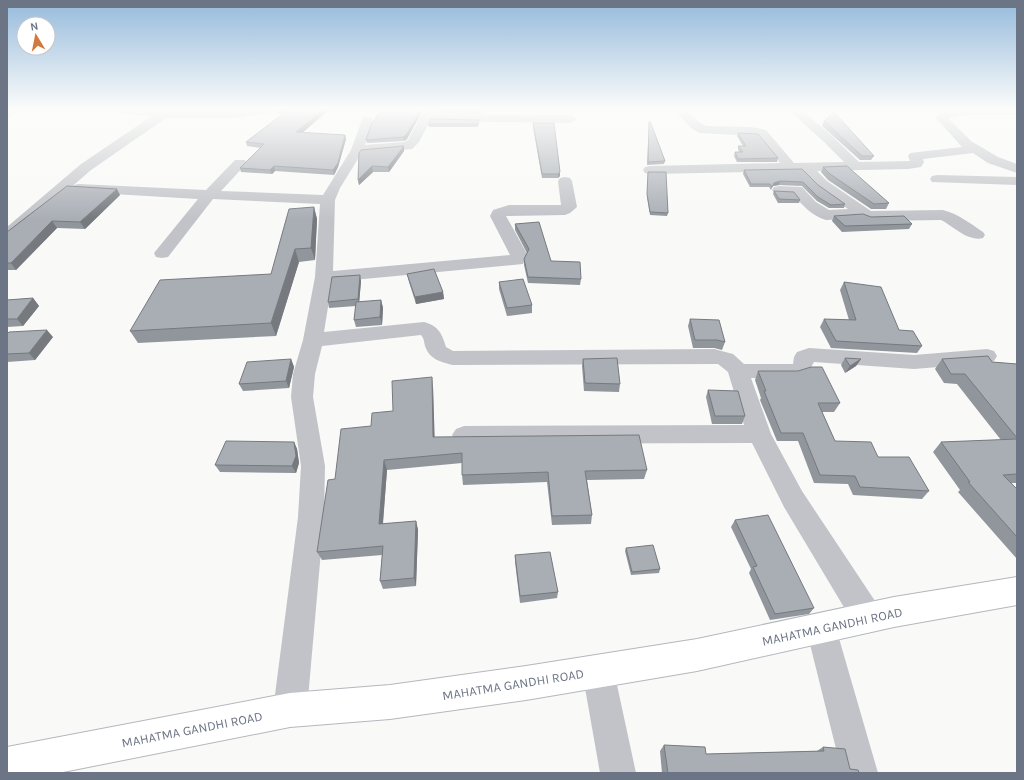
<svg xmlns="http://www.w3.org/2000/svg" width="1024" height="780" font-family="Karla,sans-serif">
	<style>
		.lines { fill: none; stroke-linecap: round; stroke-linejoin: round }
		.secondary-casing { stroke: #b4b7bd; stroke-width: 2 }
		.minor { fill: #c1c3c8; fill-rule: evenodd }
		.secondary { fill: #fff; fill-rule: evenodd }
		.wall { fill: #91969c }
		.shaded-wall { fill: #767a7f }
		.building { fill: #a9aeb5; stroke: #767a7f }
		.labels { text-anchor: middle; stroke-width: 4; stroke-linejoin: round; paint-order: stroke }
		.near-street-label { font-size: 13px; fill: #6c7585; stroke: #fff }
	</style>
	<rect width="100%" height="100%" fill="#f9f9f7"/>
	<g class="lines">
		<g class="secondary-casing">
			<polygon id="secondary" points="1017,577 1017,605 894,627 697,671 526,700 390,719 290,727 58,773 7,773 7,747 290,693 390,685 526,666 697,639 894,597"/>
		</g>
		<g class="minor">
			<polygon points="7,110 19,110 11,116 7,117"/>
			<polygon points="112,110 219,112 275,110 273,112 269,113 243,117 219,118 166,118 91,170 13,238 7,240 7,227 81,164 152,116 118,113 114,112"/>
			<path d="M424,110H436L434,114L570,115L574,117L576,119L574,121L570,123L430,121L419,142L412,149L361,154L340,188L335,200L333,271L510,255L490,216L493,210L509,205H561L558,181L560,178L565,177L570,178L572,181L577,207L570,213L565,215L506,216L526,252L527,256L523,264L332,282L324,332L424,322C439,326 442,334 446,347L453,351L714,349L733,354L744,364H793L794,357L797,352L809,348L914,355L987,349L994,351L997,356L994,361L987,363L914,369L814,362L807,374L794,378H751L771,434L802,491L879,607L883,618L879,629L868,633L857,629L784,507L752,443L464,444L456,441L452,435L456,429L464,426L744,425L728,372L718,364L453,365C441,362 430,360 425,346C424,342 424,338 421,335L322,346L315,374L313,397L325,466L324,517L307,710L302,722L290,727L278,722L273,710L298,517L301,466L291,397L293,374L303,340L315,277L320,204L213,199L168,257L162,258L156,257L154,253L198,199L79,192L74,191L72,188L74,185L79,184L206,190L235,160H245L247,163L221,191L323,195L351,150L363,117H371L373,120L365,145L404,142L408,140Z"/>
			<path d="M675,110H687L699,122L706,126L751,127L766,130L794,163L844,162L823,141L793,114L791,112L793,110H802L831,135L859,162L910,161L908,156L910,153L962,147L935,117L943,112L950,110H1017V115H966L948,118L971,141L998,157L1017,164V173L988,163L973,153L923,159L924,162L921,167L908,169L817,171L827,181L871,211L943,210C958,214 970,223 983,232L985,235L983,238C968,242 953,226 941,220L868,221L860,218L826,220C812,216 802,205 793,194L774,193L772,190L774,187L779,186L802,187L816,202L829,210L848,209L817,187L801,171L650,174L645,173L643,170L645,167L650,166L780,163L758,136L699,133L691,128Z"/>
			<polygon points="937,175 1017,177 1017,185 932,182 930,179 932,176"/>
			<polygon points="821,613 832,617 836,628 878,773 842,773 806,628 810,617"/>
			<polygon points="598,655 610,659 614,671 636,773 600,773 582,671 586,659"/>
		</g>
		<use href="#secondary" class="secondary"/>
	</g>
	<g class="wall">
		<polygon points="274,110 329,110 302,133 345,135 346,139 338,167 334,175 275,171 272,174 241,172 240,168 261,148 247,146 246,142 283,114 275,113"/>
		<polygon points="381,110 423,110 407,139 404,141 367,143 366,140"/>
		<polygon points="436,110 482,110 481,114 436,113"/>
		<polygon points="479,120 479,123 478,127 429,127 428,124"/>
		<polygon points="824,121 874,156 871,160 860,160 822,126"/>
		<polygon points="649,122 665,161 664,164 647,165"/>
		<polygon points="533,123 560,172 560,176 558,178 542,178 533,127"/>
		<polygon points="738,133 778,158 777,162 737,162 734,156 735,152 739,152 738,149 738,146 743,146 737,136"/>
		<polygon points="404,151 389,172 373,172 359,185 358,180 359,153"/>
		<polygon points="823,167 889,203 886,209 871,209 828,180 821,172"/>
		<polygon points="744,170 818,185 845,204 844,208 829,208 817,201 802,186 779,185 773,186 771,190 769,187 750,187 743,174"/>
		<polygon points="648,172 668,213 667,216 650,215 647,197"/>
		<polygon points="774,191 800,200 799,203 778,203 773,194"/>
		<polygon points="120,195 85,229 57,228 16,270 7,270 7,232"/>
		<polygon points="314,207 317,219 315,260 299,262 276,336 138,343 130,331 271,274"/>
		<polygon points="834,216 871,217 912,224 909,229 842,232 832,221"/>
		<polygon points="515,224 551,261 581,279 580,285 528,283 524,265 524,259 527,253 515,230"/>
		<polygon points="407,274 443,292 444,299 416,304 409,282"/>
		<polygon points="361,281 359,302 381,300 383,308 382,325 356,327 354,320 356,306 329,308 328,302"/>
		<polygon points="499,282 532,305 532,313 507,316 499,289"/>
		<polygon points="844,282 899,330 922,346 917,353 831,348 820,327 824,319 849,320 840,290"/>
		<polygon points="33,298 39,306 23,326 7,327 7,300"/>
		<polygon points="690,319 725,342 722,350 714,348 693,348 688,326"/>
		<polygon points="7,334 53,337 35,360 7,362"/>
		<polygon points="845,358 861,359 856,366 845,373 841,365"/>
		<polygon points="291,359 294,367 289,388 243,391 239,384"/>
		<polygon points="583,359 620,384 619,392 584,391 582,366"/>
		<polygon points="942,359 992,362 1017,364 1017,483 1011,483 1017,489 1017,559 958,492 960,490 933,452 941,442 1001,440 957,384 944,383 935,369"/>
		<polygon points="758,371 840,403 834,412 822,412 835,441 878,457 929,491 922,499 853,495 848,484 814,483 798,441 777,441 760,400 761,398 755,380"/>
		<polygon points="433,387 434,437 647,470 644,479 587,480 592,515 591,524 552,525 547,482 463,485 462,475 462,463 387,470 383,524 416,521 418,530 416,586 383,589 380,581 382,555 322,560 317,552 335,479 371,426 393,411"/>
		<polygon points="708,390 745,416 742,424 712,424 706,397"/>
		<polygon points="294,442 297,449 299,463 296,473 220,472 215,465"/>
		<polygon points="735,520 814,608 809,614 770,620 749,573 751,569 731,527"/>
		<polygon points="626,548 660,569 659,573 631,575 625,551"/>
		<polygon points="515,555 558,592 557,598 520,603 515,562"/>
		<polygon points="664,745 706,754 817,751 823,747 850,769 859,773 662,773 660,751"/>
	</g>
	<g class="shaded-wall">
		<polygon points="323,110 329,110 297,137 296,132"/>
		<polygon points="421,110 423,110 407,139 404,141 403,137"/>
		<polygon points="345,135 346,139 338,167 334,175 333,170"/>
		<polygon points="404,146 404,151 389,172 388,167"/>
		<polygon points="274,166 275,171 272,174 270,170"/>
		<polygon points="372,166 373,172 359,185 358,180"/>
		<polygon points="560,172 560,176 558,178 558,174"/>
		<polygon points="780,181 779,185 773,186 771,190 774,183"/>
		<polygon points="117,189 120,195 85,229 80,222"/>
		<polygon points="314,207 317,219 315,260 311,248"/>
		<polygon points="52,221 57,228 16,270 11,263"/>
		<polygon points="295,249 299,262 276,336 271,323"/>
		<polygon points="360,275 361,281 359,305 358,299"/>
		<polygon points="443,292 444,299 416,304 415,297"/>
		<polygon points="33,298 39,306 23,326 17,319"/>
		<polygon points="381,300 383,308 382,325 380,317"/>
		<polygon points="47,330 53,337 35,360 29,353"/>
		<polygon points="291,359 294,367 289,388 286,381"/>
		<polygon points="861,359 856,366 845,373 850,366"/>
		<polygon points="432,377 433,387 435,446 433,437"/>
		<polygon points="294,442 297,449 299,463 296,473 292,466"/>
		<polygon points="384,460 387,470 382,533 379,524"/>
		<polygon points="416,521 418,530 416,586 414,578"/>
	</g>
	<g class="building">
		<polygon points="288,110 323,110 296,132 345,135 338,163 333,170 274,166 270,170 240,168 264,144 246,142"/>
		<polygon points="381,110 421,110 406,135 403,137 366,140 371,125"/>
		<polygon points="834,112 874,156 862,156 824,121"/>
		<polygon points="431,119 479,120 478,124 428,124"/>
		<polygon points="650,121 665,161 648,162 649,122"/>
		<polygon points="533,123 554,123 560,172 558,174 542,174"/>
		<polygon points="738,133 758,134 778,158 738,159 735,152 743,152 738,146 746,146"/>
		<polygon points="404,146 388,167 372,166 358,180 359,153 361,150"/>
		<polygon points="847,166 889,203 874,204 830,174 823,167"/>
		<polygon points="802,169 818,185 845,204 831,205 818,197 803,182 780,181 774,183 772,187 770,184 751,184 744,170"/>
		<polygon points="648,172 666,172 668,213 650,212 647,194"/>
		<polygon points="67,186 117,189 80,222 52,221 11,263 7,263 7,232"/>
		<polygon points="774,191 794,192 800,200 779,199"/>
		<polygon points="314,207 311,248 295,249 271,323 130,331 160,280 271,274 289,209"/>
		<polygon points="863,214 871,217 904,216 912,224 845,226 834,216"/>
		<polygon points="539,222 551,261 580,262 581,279 528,277 524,259 529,249 515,224"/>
		<polygon points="434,269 443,292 415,297 407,274"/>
		<polygon points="360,275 358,299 328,302 332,277"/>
		<polygon points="523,279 532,305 507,308 499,282"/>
		<polygon points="844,282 881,287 899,330 913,331 922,346 836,341 824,319 856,320"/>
		<polygon points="33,298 17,319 7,319 7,300"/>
		<polygon points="381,300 380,317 354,320 356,302"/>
		<polygon points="690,319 719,320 725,342 717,340 695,340"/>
		<polygon points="47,330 29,353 7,354 7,334 9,332"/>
		<polygon points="988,356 992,362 1017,364 1017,438 965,374 951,374 942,359"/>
		<polygon points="617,358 620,384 585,383 583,359"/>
		<polygon points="845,358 861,359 850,366"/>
		<polygon points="291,359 286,381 239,384 247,362"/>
		<polygon points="811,367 822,367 840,403 818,403 835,441 871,442 878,457 909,457 929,491 860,487 855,476 820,475 803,433 781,433 764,391 766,391 758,371 798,371"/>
		<polygon points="432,377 433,437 639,435 647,470 585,471 592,515 552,516 548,472 462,475 462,453 384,460 379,524 416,521 414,578 380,581 383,546 317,552 328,480 335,479 341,429 371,426 372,413 393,411 392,381"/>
		<polygon points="708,390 738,391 745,416 715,416"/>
		<polygon points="1017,439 1017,474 1003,475 1017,489 1017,537 968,482 970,482 941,442"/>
		<polygon points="226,441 294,442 296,456 292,466 215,465"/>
		<polygon points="768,515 814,608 775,614 753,567 757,566 735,520"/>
		<polygon points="653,545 660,569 632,572 626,548"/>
		<polygon points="550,552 558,592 520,596 515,555"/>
		<polygon points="664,745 705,747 706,754 824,751 823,747 845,749 850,769 858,770 859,773 668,773"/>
	</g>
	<linearGradient id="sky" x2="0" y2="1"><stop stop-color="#95badb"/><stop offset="0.5" stop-color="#fcfcfb"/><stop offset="1" stop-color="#fcfcfb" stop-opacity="0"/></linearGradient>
	<rect width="1024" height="219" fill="url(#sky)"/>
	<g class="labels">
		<g class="near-street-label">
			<text transform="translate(832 626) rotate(-12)" y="5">MAHATMA GANDHI ROAD</text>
			<text transform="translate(513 684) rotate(-9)" y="5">MAHATMA GANDHI ROAD</text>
			<text transform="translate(192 729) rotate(-11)" y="5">MAHATMA GANDHI ROAD</text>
		</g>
	</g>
	<rect width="1024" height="780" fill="none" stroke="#6c7585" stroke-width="16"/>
	<g transform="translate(36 36) rotate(350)"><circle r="19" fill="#ffffff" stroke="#c4c8ce"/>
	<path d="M0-3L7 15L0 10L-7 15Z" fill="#d07a40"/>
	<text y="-6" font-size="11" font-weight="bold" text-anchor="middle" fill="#6c7585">N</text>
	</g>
</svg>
